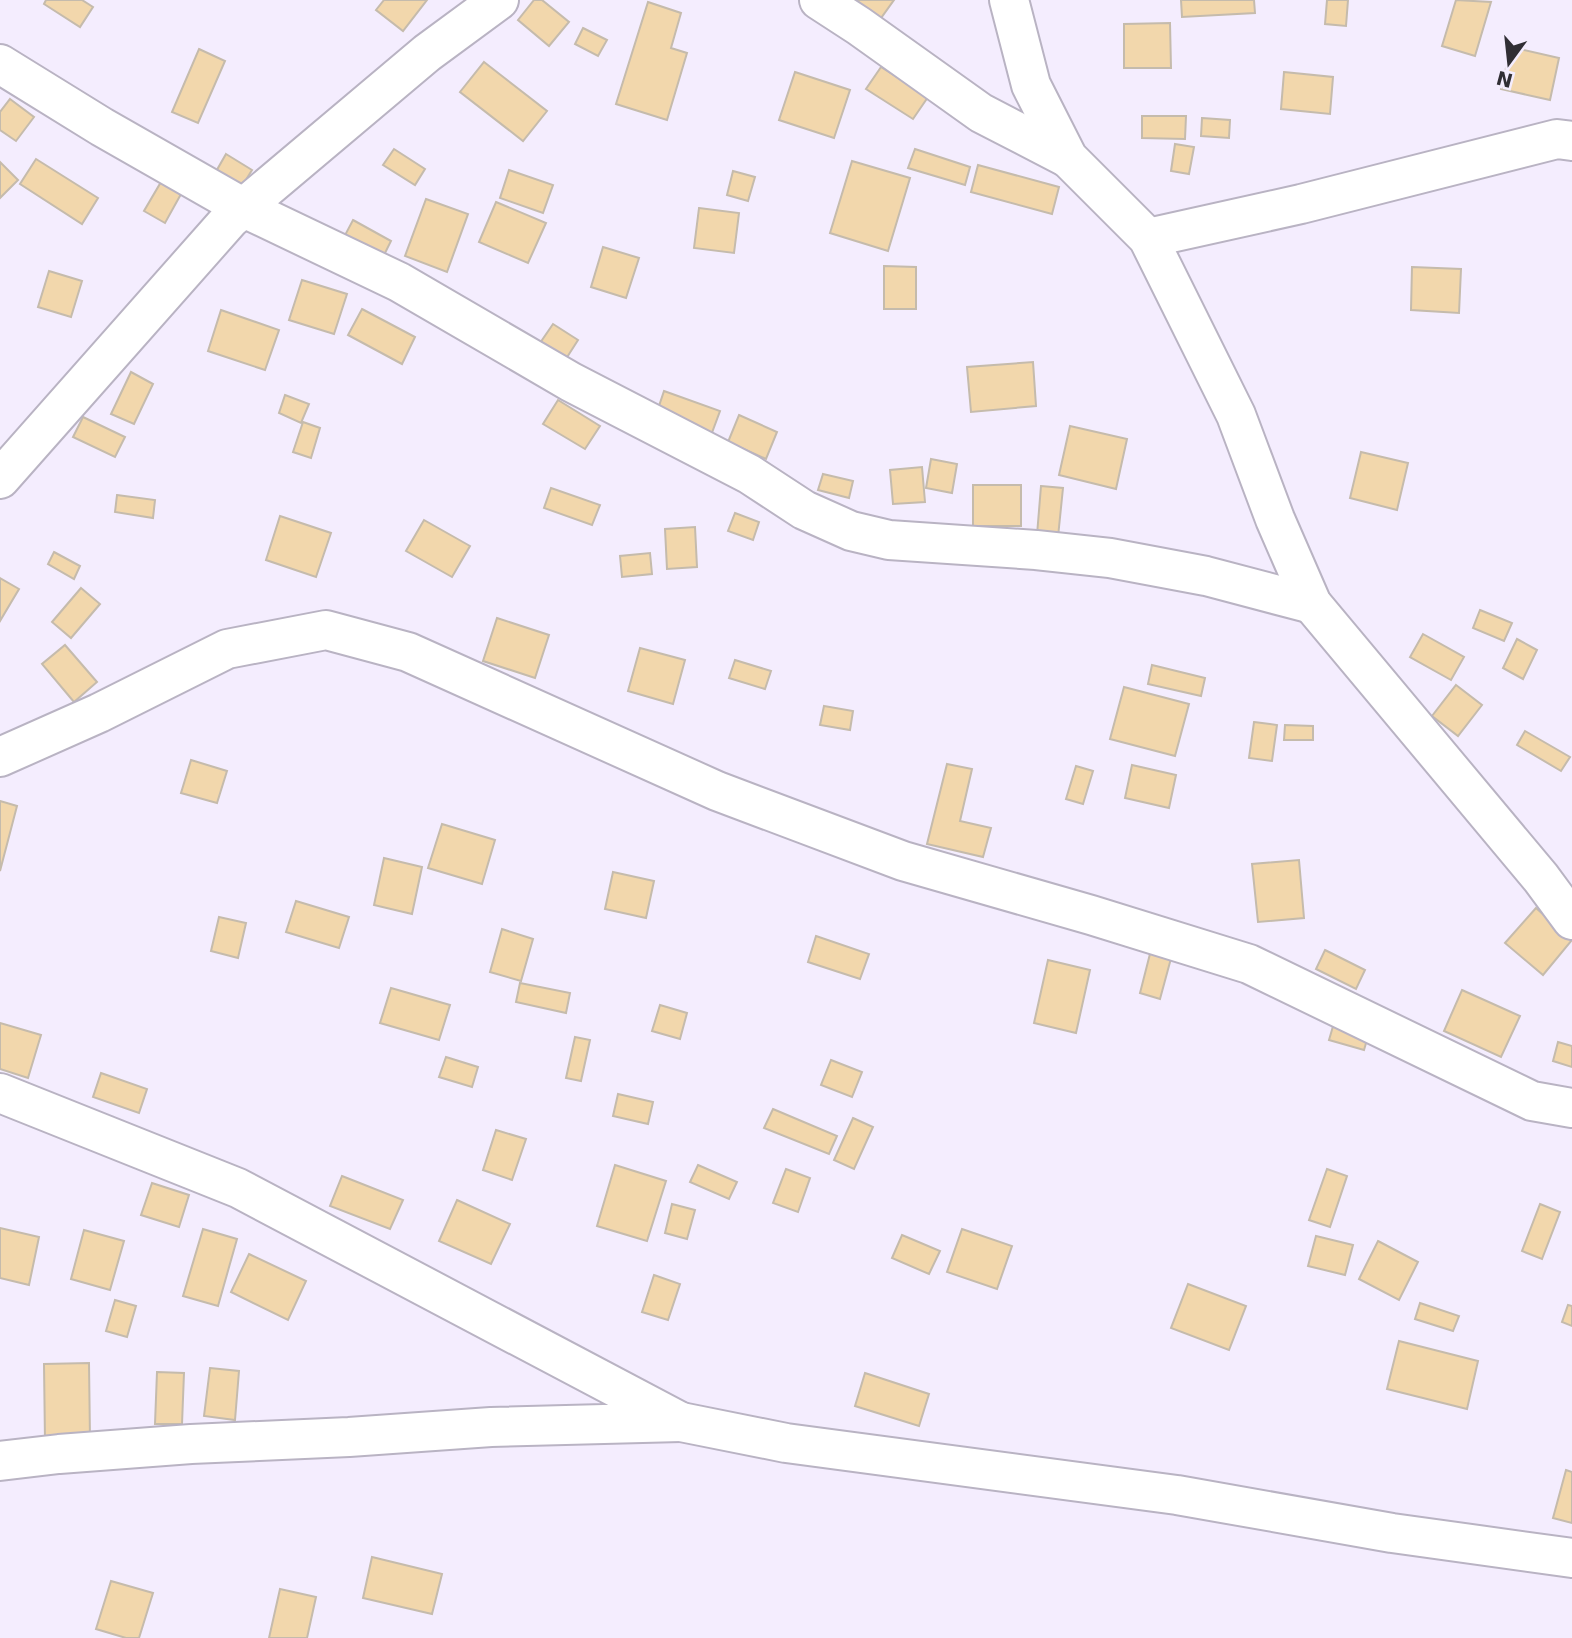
<svg xmlns="http://www.w3.org/2000/svg" width="1572" height="1638" font-family="'DejaVu Sans',sans-serif">
	<style>
		.building { fill: #f2d7ac; stroke: #c5bbac; stroke-width: 2 }
		.lines { fill: none; stroke-linecap: round; stroke-linejoin: round }
		.street-casing { stroke: #b9b3c3; stroke-width: 42 }
		.street { stroke: #fff; stroke-width: 38 }
	</style>
	<rect width="100%" height="100%" fill="#f4edfe"/>
	<g class="building">
		<polygon points="46,0 82,0 93,7 80,27 44,4"/>
		<polygon points="384,0 427,0 403,31 376,10"/>
		<polygon points="534,0 542,0 569,22 549,46 518,20"/>
		<polygon points="855,0 894,0 881,18"/>
		<polygon points="1181,0 1254,0 1255,13 1182,17"/>
		<polygon points="1327,0 1348,0 1346,26 1325,24"/>
		<polygon points="1456,0 1491,2 1475,56 1442,46"/>
		<polygon points="648,2 681,13 671,48 687,53 667,120 616,104"/>
		<polygon points="1170,23 1171,68 1124,68 1124,24"/>
		<polygon points="583,28 607,40 598,56 575,44"/>
		<polygon points="1511,47 1559,58 1550,100 1501,89"/>
		<polygon points="199,49 225,61 198,123 172,112"/>
		<polygon points="484,62 547,111 523,141 460,92"/>
		<polygon points="881,67 928,97 913,119 866,89"/>
		<polygon points="795,72 850,90 834,138 779,120"/>
		<polygon points="1284,72 1333,77 1330,114 1281,109"/>
		<polygon points="10,99 34,117 16,141 0,130 0,112"/>
		<polygon points="1142,116 1186,116 1185,139 1142,138"/>
		<polygon points="1202,118 1230,120 1229,138 1201,136"/>
		<polygon points="1175,144 1194,147 1189,174 1171,171"/>
		<polygon points="394,149 425,169 415,185 383,165"/>
		<polygon points="915,149 970,167 965,185 908,168"/>
		<polygon points="226,154 252,170 239,191 214,175"/>
		<polygon points="36,159 98,198 82,224 20,184"/>
		<polygon points="852,161 910,178 888,251 830,233"/>
		<polygon points="0,162 18,180 0,198"/>
		<polygon points="978,165 1059,187 1052,214 971,192"/>
		<polygon points="509,170 553,185 543,213 500,198"/>
		<polygon points="733,171 755,177 748,201 727,195"/>
		<polygon points="161,182 181,194 165,223 144,211"/>
		<polygon points="426,199 468,214 447,272 405,256"/>
		<polygon points="496,202 546,223 528,263 479,242"/>
		<polygon points="699,208 739,213 734,253 694,248"/>
		<polygon points="353,220 391,241 382,259 343,239"/>
		<polygon points="603,247 639,258 626,298 591,287"/>
		<polygon points="884,266 916,267 916,309 884,309"/>
		<polygon points="1412,267 1461,269 1459,313 1411,310"/>
		<polygon points="49,271 82,281 71,317 38,307"/>
		<polygon points="302,280 347,294 334,334 289,320"/>
		<polygon points="362,309 415,337 402,364 348,335"/>
		<polygon points="221,310 279,330 265,370 208,351"/>
		<polygon points="553,324 578,340 564,362 538,346"/>
		<polygon points="1033,362 1036,406 971,412 967,367"/>
		<polygon points="131,372 153,384 134,424 111,414"/>
		<polygon points="664,391 720,411 710,438 655,418"/>
		<polygon points="285,395 309,404 301,423 279,413"/>
		<polygon points="558,400 600,426 585,449 543,424"/>
		<polygon points="739,415 777,432 766,459 728,442"/>
		<polygon points="83,417 125,437 115,457 73,437"/>
		<polygon points="303,422 320,428 311,458 293,452"/>
		<polygon points="1070,426 1127,439 1116,489 1059,475"/>
		<polygon points="1361,452 1408,463 1397,510 1350,498"/>
		<polygon points="931,459 957,464 952,493 926,488"/>
		<polygon points="922,467 925,502 893,504 890,470"/>
		<polygon points="823,474 853,481 849,498 818,490"/>
		<rect x="973" y="485" width="48" height="41"/>
		<polygon points="1041,486 1063,488 1058,537 1037,535"/>
		<polygon points="551,488 600,505 592,525 544,508"/>
		<polygon points="117,495 155,500 153,518 115,512"/>
		<polygon points="735,513 759,522 753,540 728,531"/>
		<polygon points="280,516 331,533 316,577 266,560"/>
		<polygon points="424,520 470,546 452,577 406,551"/>
		<polygon points="695,527 697,567 667,569 665,529"/>
		<polygon points="54,552 80,566 74,579 48,564"/>
		<polygon points="650,553 652,574 622,577 620,556"/>
		<polygon points="0,578 19,589 0,621"/>
		<polygon points="81,588 100,604 71,638 52,622"/>
		<polygon points="1480,610 1512,623 1504,641 1473,628"/>
		<polygon points="497,618 549,635 535,678 483,661"/>
		<polygon points="1423,634 1464,657 1451,680 1410,657"/>
		<polygon points="1517,639 1537,650 1523,679 1503,668"/>
		<polygon points="65,645 97,682 74,702 42,664"/>
		<polygon points="640,648 685,660 673,704 628,691"/>
		<polygon points="735,660 771,671 765,689 729,678"/>
		<polygon points="1152,665 1205,678 1201,696 1148,684"/>
		<polygon points="1456,685 1482,705 1458,736 1432,716"/>
		<polygon points="1124,687 1189,704 1175,756 1110,739"/>
		<polygon points="824,706 853,711 850,730 820,725"/>
		<polygon points="1254,722 1277,725 1272,761 1249,758"/>
		<polygon points="1285,725 1313,726 1313,740 1284,740"/>
		<polygon points="1525,731 1570,757 1561,771 1517,745"/>
		<polygon points="191,760 227,771 217,803 181,793"/>
		<polygon points="947,764 972,769 960,821 991,828 983,857 927,844"/>
		<polygon points="1132,765 1176,775 1169,808 1125,798"/>
		<polygon points="1076,766 1093,771 1083,804 1066,799"/>
		<polygon points="0,801 17,806 0,871"/>
		<polygon points="442,824 495,840 482,884 428,868"/>
		<polygon points="384,858 422,867 412,914 374,905"/>
		<polygon points="1299,860 1304,918 1258,922 1252,864"/>
		<polygon points="613,872 654,881 646,918 605,909"/>
		<polygon points="296,901 349,917 339,948 286,932"/>
		<polygon points="1536,908 1572,940 1543,975 1505,943"/>
		<polygon points="219,917 246,923 238,958 211,951"/>
		<polygon points="502,929 533,939 521,981 490,972"/>
		<polygon points="816,936 869,954 860,979 808,962"/>
		<polygon points="1152,946 1173,951 1160,999 1140,993"/>
		<polygon points="1325,950 1365,970 1356,989 1316,969"/>
		<polygon points="1048,960 1090,970 1076,1033 1034,1023"/>
		<polygon points="520,983 570,993 566,1013 516,1002"/>
		<polygon points="391,988 450,1005 439,1040 380,1023"/>
		<polygon points="1462,990 1520,1016 1501,1057 1444,1031"/>
		<polygon points="660,1005 687,1013 680,1039 652,1031"/>
		<polygon points="1336,1016 1371,1026 1364,1050 1329,1040"/>
		<polygon points="0,1023 41,1035 28,1078 0,1069"/>
		<polygon points="575,1037 590,1040 581,1081 566,1078"/>
		<polygon points="1558,1042 1572,1046 1572,1067 1553,1061"/>
		<polygon points="446,1057 478,1067 472,1087 439,1077"/>
		<polygon points="831,1060 862,1072 852,1097 821,1085"/>
		<polygon points="101,1073 147,1089 139,1113 93,1097"/>
		<polygon points="618,1094 653,1102 648,1124 613,1116"/>
		<polygon points="773,1109 837,1136 829,1154 764,1128"/>
		<polygon points="853,1118 873,1127 854,1169 834,1160"/>
		<polygon points="496,1130 526,1139 512,1180 483,1170"/>
		<polygon points="615,1165 666,1181 647,1241 597,1226"/>
		<polygon points="698,1165 737,1182 729,1199 690,1182"/>
		<polygon points="786,1169 810,1178 798,1212 773,1203"/>
		<polygon points="1327,1169 1347,1176 1330,1227 1309,1220"/>
		<polygon points="342,1176 403,1200 390,1229 330,1206"/>
		<polygon points="152,1183 189,1195 179,1227 141,1215"/>
		<polygon points="457,1200 510,1224 491,1264 439,1241"/>
		<polygon points="672,1204 695,1210 687,1239 665,1233"/>
		<polygon points="1540,1204 1560,1212 1542,1259 1522,1251"/>
		<polygon points="0,1228 39,1237 29,1285 0,1278"/>
		<polygon points="203,1229 237,1239 218,1306 183,1296"/>
		<polygon points="962,1229 1012,1246 997,1289 947,1272"/>
		<polygon points="84,1230 124,1241 110,1290 71,1279"/>
		<polygon points="902,1235 940,1251 929,1274 892,1258"/>
		<polygon points="1316,1236 1353,1245 1345,1275 1308,1266"/>
		<polygon points="1378,1241 1418,1262 1399,1300 1359,1279"/>
		<polygon points="249,1254 306,1281 288,1320 231,1292"/>
		<polygon points="654,1275 680,1284 668,1320 642,1312"/>
		<polygon points="1188,1284 1246,1306 1229,1350 1171,1328"/>
		<polygon points="115,1300 136,1306 127,1337 106,1331"/>
		<polygon points="1420,1303 1459,1316 1453,1331 1415,1319"/>
		<polygon points="1568,1305 1572,1306 1572,1326 1562,1322"/>
		<polygon points="1399,1341 1478,1361 1467,1409 1387,1389"/>
		<polygon points="89,1363 90,1440 45,1441 44,1364"/>
		<polygon points="210,1368 239,1371 235,1420 204,1416"/>
		<polygon points="157,1372 184,1373 182,1424 155,1424"/>
		<polygon points="865,1373 929,1394 919,1426 855,1406"/>
		<polygon points="1566,1470 1572,1472 1572,1523 1553,1518"/>
		<polygon points="372,1557 442,1574 432,1614 363,1598"/>
		<polygon points="111,1581 153,1593 139,1638 126,1638 96,1629"/>
		<polygon points="280,1589 316,1597 307,1638 269,1638"/>
	</g>
	<g class="lines">
		<g class="street-casing">
			<g id="street">
				<polyline points="819,0 859,26 981,113 1068,158"/>
				<polyline points="1009,0 1031,85 1068,158 1148,238 1236,415 1275,519 1312,604 1541,878 1572,920"/>
				<polyline points="0,64 102,127 244,208 399,282 571,382 749,474 804,510 851,531 889,540 1036,550 1110,558 1206,576 1312,604"/>
				<polyline points="1148,238 1301,204 1557,139 1572,141"/>
				<polyline points="0,479 230,219 427,53 499,0"/>
				<polyline points="0,757 99,713 227,649 326,630 408,652 717,791 903,861 1091,915 1249,964 1532,1101 1572,1108"/>
				<polyline points="0,1093 238,1188 681,1422 491,1427 349,1437 191,1444 59,1454 0,1461"/>
				<polyline points="681,1422 786,1443 1177,1495 1392,1533 1572,1558"/>
			</g>
		</g>
		<use href="#street" class="street"/>
	</g>
	<g transform="translate(1509 63) rotate(195)" stroke="#f4edfe" stroke-width="5" paint-order="stroke">
	<path d="M0-5L12 26L0 18L-12 26Z" fill="#302e34"/>
	<text y="-10" font-size="19" font-weight="bold" text-anchor="middle" fill="#302e34">N</text>
	</g>
</svg>
